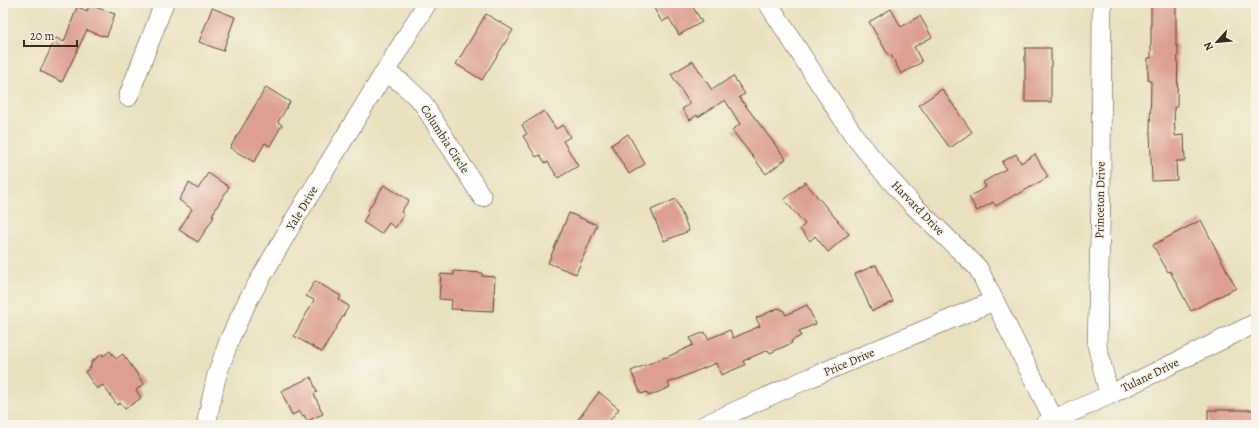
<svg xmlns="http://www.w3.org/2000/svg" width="1259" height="428" font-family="Alegreya,serif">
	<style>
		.building { fill: #dd9f93 }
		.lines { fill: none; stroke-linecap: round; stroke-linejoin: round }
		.street-casing { stroke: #554536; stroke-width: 20 }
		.street { stroke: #fff; stroke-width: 19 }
		.labels { text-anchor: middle; stroke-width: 3; stroke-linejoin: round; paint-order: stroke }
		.street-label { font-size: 12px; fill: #3b2a1e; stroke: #f7f3e8 }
	</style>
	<rect width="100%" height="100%" fill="#f7f3e8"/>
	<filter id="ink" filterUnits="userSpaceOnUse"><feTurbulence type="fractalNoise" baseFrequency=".025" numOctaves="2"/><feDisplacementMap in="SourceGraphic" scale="8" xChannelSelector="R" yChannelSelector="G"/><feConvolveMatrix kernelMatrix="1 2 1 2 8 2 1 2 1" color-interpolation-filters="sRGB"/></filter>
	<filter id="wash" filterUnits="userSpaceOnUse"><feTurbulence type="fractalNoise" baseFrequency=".012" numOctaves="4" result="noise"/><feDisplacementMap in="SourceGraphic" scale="16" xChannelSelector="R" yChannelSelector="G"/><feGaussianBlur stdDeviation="0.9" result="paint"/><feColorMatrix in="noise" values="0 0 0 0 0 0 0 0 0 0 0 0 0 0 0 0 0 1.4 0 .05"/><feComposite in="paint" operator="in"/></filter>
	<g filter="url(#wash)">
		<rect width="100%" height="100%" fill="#e9e1bd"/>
		<g id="blocks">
			<g class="building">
				<polygon points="651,3 693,3 691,4 702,22 679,35 669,18 662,22"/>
				<polygon points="1151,3 1176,3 1176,46 1178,46 1177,107 1174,107 1175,136 1184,135 1185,161 1176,161 1177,180 1152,181 1150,132 1151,81 1148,81 1148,58 1151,58"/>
				<polygon points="89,5 115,14 107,36 102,35 102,36 87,30 62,82 40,71 56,38 64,42 77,7 87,11"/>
				<polygon points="212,8 235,17 223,51 199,42"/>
				<polygon points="891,9 901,27 920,16 932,37 914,47 922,62 901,74 891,55 889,56 869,22"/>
				<polygon points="486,14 513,30 482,80 456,64"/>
				<rect x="1025" y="48" width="26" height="54"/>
				<polygon points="693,61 712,90 733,76 745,94 739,97 786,159 766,174 732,130 740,124 725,100 698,117 697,115 690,120 682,109 690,104 671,74"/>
				<polygon points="266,87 290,102 278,122 282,125 270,146 265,143 254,162 230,148"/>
				<polygon points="942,89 972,132 950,148 919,105"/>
				<polygon points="544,111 556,129 563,125 570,137 563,141 578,166 558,178 548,162 545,163 540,155 536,157 523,136 527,134 522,125"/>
				<polygon points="628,134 645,164 629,174 611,145"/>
				<polygon points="1016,154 1021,163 1035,154 1048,177 1017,195 1016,194 996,206 993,202 977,211 969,197 986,187 983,182 1006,169 1002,162"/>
				<polygon points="208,173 229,187 212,215 214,217 198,242 179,230 192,209 179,200 189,183 198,189"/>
				<polygon points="805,182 849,234 828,252 815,236 810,241 800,229 805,224 784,200"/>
				<polygon points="384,185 409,200 401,212 404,214 395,228 389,223 381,234 363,222 369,211 368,210"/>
				<polygon points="676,199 689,231 664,241 651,210"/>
				<polygon points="569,213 597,225 576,274 548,263"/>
				<polygon points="1201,220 1236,288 1191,311 1170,271 1168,272 1153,245"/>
				<polygon points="876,265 893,302 872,311 855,274"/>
				<polygon points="454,271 482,273 482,276 495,277 493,311 451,309 452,300 439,299 441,274 454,275"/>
				<polygon points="315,281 341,296 339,300 349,306 322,352 294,336 314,300 306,296"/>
				<polygon points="807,305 816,324 799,331 801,336 791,341 792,343 770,353 768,350 743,361 745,365 721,375 716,363 668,383 670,387 649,396 647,392 641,394 631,371 665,357 665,358 693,345 690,338 705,332 708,339 730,330 733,338 760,326 756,318 778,308 783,310 786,315"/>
				<polygon points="110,351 116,359 123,354 144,384 136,390 141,398 125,409 120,403 117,405 103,385 97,389 85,372 91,367 90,366 92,364 91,362 102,354 103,356"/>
				<polygon points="311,377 317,392 314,394 323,414 307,421 304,415 302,416 300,411 292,415 281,391"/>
				<polygon points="599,392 619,409 606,425 574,425"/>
				<rect x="1208" y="410" width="48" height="15"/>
			</g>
		</g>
	</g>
	<g filter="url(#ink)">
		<use href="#blocks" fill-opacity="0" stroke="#554536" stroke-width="1"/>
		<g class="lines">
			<g class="street-casing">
				<g id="street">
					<polyline points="768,3 820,84 855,137 884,173 913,205 978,268 1054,420"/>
					<polyline points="1102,3 1101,197 1097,345 1109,395"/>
					<polyline points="385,72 402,83 422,102 482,197"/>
					<polyline points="128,97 151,38 164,3"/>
					<polyline points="206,425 216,378 230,338 248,300 296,217 427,3"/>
					<polyline points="705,425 807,379 994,301"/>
					<polyline points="1044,425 1109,395 1256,323"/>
				</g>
			</g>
			<use href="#street" class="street"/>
		</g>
	</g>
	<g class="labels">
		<g class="street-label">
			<text transform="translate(445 139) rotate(57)" y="4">Columbia Circle</text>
			<text transform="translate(1100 200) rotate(-89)" y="4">Princeton Drive</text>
			<text transform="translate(302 208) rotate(-59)" y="4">Yale Drive</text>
			<text transform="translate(918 208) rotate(46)" y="4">Harvard Drive</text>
			<text transform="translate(849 362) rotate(-23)" y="4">Price Drive</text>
			<text transform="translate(1150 375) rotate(-26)" y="4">Tulane Drive</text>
		</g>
	</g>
	<rect width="1259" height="428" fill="none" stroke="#f7f3e8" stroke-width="16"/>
	<g transform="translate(1217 42) rotate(243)" stroke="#f7f3e8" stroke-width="3" paint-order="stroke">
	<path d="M0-3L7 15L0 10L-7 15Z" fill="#3b2a1e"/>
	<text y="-6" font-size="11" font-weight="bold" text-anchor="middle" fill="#3b2a1e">N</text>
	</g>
	<path d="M24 40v6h53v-6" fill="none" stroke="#3b2a1e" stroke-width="2"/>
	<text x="30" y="40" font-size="12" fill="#3b2a1e" stroke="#f7f3e8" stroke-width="3" paint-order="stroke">20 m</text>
</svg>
